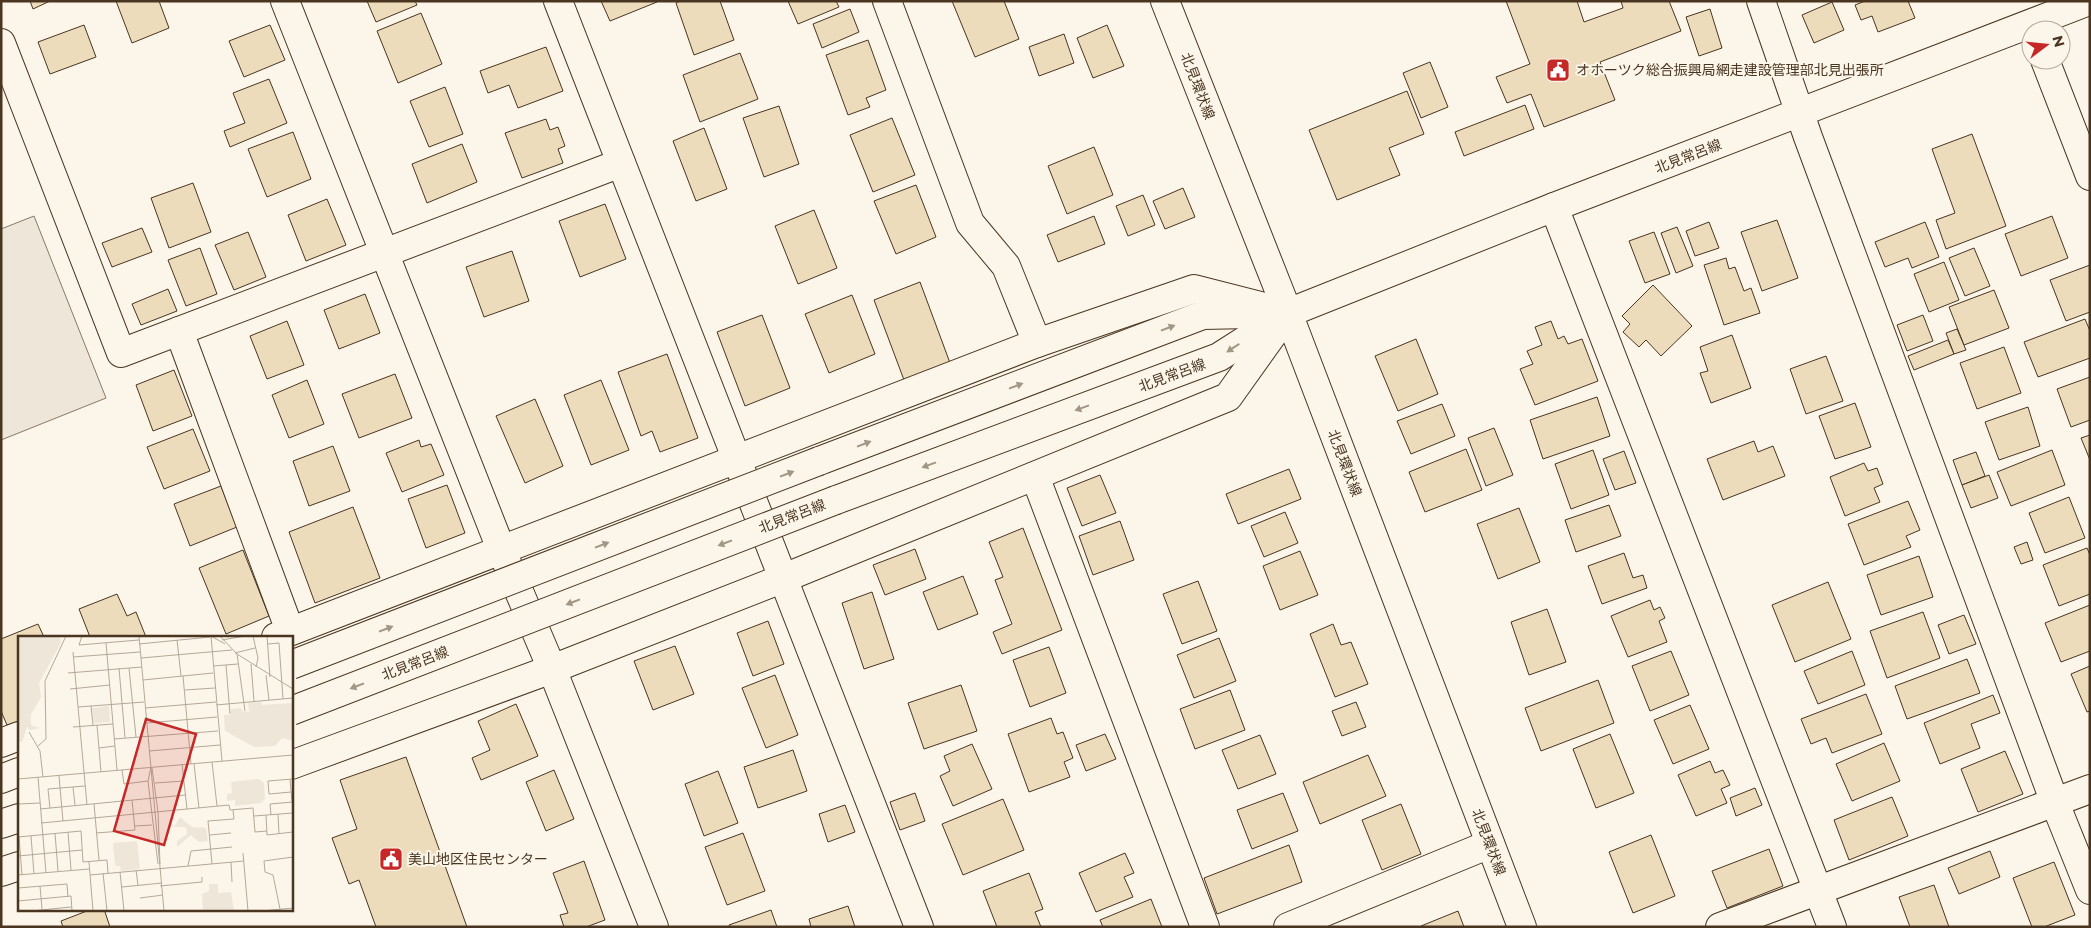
<svg xmlns="http://www.w3.org/2000/svg" width="2091" height="928" font-family="Montserrat,'Noto Sans JP',sans-serif">
	<style>
		.green { fill: #ede6d9; stroke: #887966 }
		.building { fill: #ecdcbc; stroke: #4a3520 }
		.lines { fill: none; stroke-linecap: round; stroke-linejoin: round }
		.street-casing { stroke: #4a3520; stroke-width: 30 }
		.secondary-casing { stroke: #4a3520; stroke-width: 30 }
		.primary-casing { stroke: #4a3520; stroke-width: 30 }
		.street { stroke: #fbf6e9; stroke-width: 28 }
		.secondary { stroke: #fbf6e9; stroke-width: 28 }
		.primary { stroke: #fbf6e9; stroke-width: 28 }
		.primary-bridge-casing { stroke: #4a3520; stroke-width: 30; stroke-linecap: butt }
		.primary-bridge { stroke: #fbf6e9; stroke-width: 28 }
		.oneway { fill: #a29684 }
		.labels { text-anchor: middle; stroke-width: 4; stroke-linejoin: round; paint-order: stroke }
		.poi-label { font-size: 14px; fill: #4a3520; stroke: #fbf6e9; text-anchor: start }
		.street-label { font-size: 14px; fill: #4a3520; stroke: #fbf6e9 }
		.inset-road { fill: none; stroke: #b4a999; stroke-width: 1 }
		.view { fill: #c62828; fill-opacity: 0.15; stroke: #c62828; stroke-width: 2.5 }
		.inset-edge { fill: none; stroke: #4a3520; stroke-width: 2.5 }
	</style>
	<rect width="100%" height="100%" fill="#fbf6e9"/>
	<polygon class="green" points="34,216 106,398 1,440 1,229"/>
	<g class="building">
		<polygon points="30,1 50,1 33,9"/>
		<polygon points="116,1 159,1 169,28 132,43"/>
		<polygon points="367,1 415,1 417,5 376,22"/>
		<polygon points="601,1 657,1 657,2 610,21"/>
		<polygon points="680,1 720,1 734,40 694,55 676,3"/>
		<polygon points="788,1 836,1 839,7 798,24"/>
		<polygon points="952,1 1004,1 1019,39 975,57"/>
		<polygon points="1506,1 1577,1 1584,22 1623,8 1621,1 1669,1 1681,31 1600,62 1615,100 1544,127 1531,94 1507,103 1496,77 1530,64"/>
		<polygon points="1865,1 1908,1 1915,18 1878,32 1872,16 1861,20 1855,5"/>
		<polygon points="1832,2 1844,30 1814,43 1802,15"/>
		<polygon points="850,9 859,32 822,48 813,24"/>
		<polygon points="1710,9 1722,48 1699,56 1686,17"/>
		<polygon points="421,13 442,64 398,83 377,31"/>
		<polygon points="84,25 96,57 50,74 38,42"/>
		<polygon points="270,25 285,60 244,77 229,41"/>
		<polygon points="1107,25 1124,66 1093,78 1077,38"/>
		<polygon points="1064,34 1074,63 1039,76 1029,47"/>
		<polygon points="868,40 886,90 866,98 870,107 848,115 826,55"/>
		<polygon points="546,47 563,91 518,108 509,85 488,93 480,71"/>
		<polygon points="740,53 758,99 700,122 683,75"/>
		<polygon points="1430,62 1448,107 1421,118 1403,73"/>
		<polygon points="269,79 287,123 230,147 224,131 245,123 233,93"/>
		<polygon points="445,87 463,134 429,147 410,101"/>
		<polygon points="1407,91 1424,134 1389,148 1400,175 1337,200 1309,130"/>
		<polygon points="1525,105 1534,129 1464,156 1455,132"/>
		<polygon points="779,106 799,164 764,177 743,118"/>
		<polygon points="892,118 915,175 873,192 850,135"/>
		<polygon points="546,119 550,130 558,127 565,146 558,149 563,163 522,178 505,133"/>
		<polygon points="704,128 727,189 696,201 673,141"/>
		<polygon points="293,132 311,179 267,197 248,149"/>
		<polygon points="1972,134 2006,226 1946,249 1936,220 1955,213 1932,149"/>
		<polygon points="462,144 477,182 427,203 412,164"/>
		<polygon points="1094,147 1113,195 1067,214 1048,166"/>
		<polygon points="193,183 211,232 169,248 151,198"/>
		<polygon points="916,185 936,237 896,254 874,201"/>
		<polygon points="1183,188 1195,217 1165,229 1153,201"/>
		<polygon points="1143,195 1155,225 1128,236 1116,206"/>
		<polygon points="327,199 346,245 306,261 288,215"/>
		<polygon points="605,204 626,259 580,277 559,221"/>
		<polygon points="814,210 837,268 798,284 775,226"/>
		<polygon points="1094,216 1105,244 1058,262 1047,235"/>
		<polygon points="2052,216 2068,258 2021,276 2005,234"/>
		<polygon points="1777,220 1798,278 1762,291 1741,232"/>
		<polygon points="1709,222 1719,248 1695,256 1686,231"/>
		<polygon points="1925,222 1939,257 1912,268 1908,258 1885,267 1875,242"/>
		<polygon points="1677,227 1693,266 1676,273 1661,233"/>
		<polygon points="142,228 152,252 112,267 102,243"/>
		<polygon points="248,232 266,277 234,290 215,245"/>
		<polygon points="1654,232 1670,274 1645,283 1629,241"/>
		<polygon points="200,248 217,294 186,306 168,260"/>
		<polygon points="1974,248 1990,286 1965,296 1949,258"/>
		<polygon points="512,251 529,301 484,317 466,267"/>
		<polygon points="1726,258 1729,269 1735,267 1744,291 1751,288 1760,313 1724,325 1704,265"/>
		<polygon points="1944,262 1959,300 1929,312 1914,274"/>
		<polygon points="2090,265 2090,312 2066,321 2050,280"/>
		<polygon points="920,282 953,371 907,388 874,300"/>
		<polygon points="1653,285 1692,326 1661,356 1646,340 1639,347 1623,332 1630,324 1622,316"/>
		<polygon points="168,289 177,311 141,325 132,304"/>
		<polygon points="1994,290 2009,328 1964,345 1949,307"/>
		<polygon points="365,294 380,333 339,349 324,310"/>
		<polygon points="852,295 875,354 829,373 805,314"/>
		<polygon points="762,315 790,388 745,406 717,332"/>
		<polygon points="1923,315 1933,341 1907,351 1897,325"/>
		<polygon points="2085,319 2090,331 2090,358 2038,377 2024,342"/>
		<polygon points="287,321 304,365 267,379 250,336"/>
		<polygon points="1551,321 1558,339 1564,336 1568,344 1582,339 1598,381 1535,405 1520,369 1533,364 1527,351 1542,345 1535,327"/>
		<polygon points="1957,329 1966,350 1954,354 1946,333"/>
		<polygon points="1732,335 1751,388 1711,403 1700,373 1708,371 1700,347"/>
		<polygon points="1416,339 1438,394 1398,411 1375,356"/>
		<polygon points="1948,340 1954,354 1914,370 1908,356"/>
		<polygon points="2004,347 2021,393 1977,409 1960,363"/>
		<polygon points="667,354 698,438 660,452 652,431 641,436 618,372"/>
		<polygon points="1826,356 1843,401 1806,414 1790,369"/>
		<polygon points="174,370 192,416 153,431 136,385"/>
		<polygon points="395,374 412,418 359,438 342,394"/>
		<polygon points="2090,377 2090,420 2071,427 2057,389"/>
		<polygon points="307,380 324,424 289,438 272,395"/>
		<polygon points="601,380 629,450 591,465 564,395"/>
		<polygon points="1597,397 1610,436 1543,459 1530,420"/>
		<polygon points="535,399 563,466 525,483 496,416"/>
		<polygon points="1855,403 1871,447 1835,459 1819,416"/>
		<polygon points="1442,404 1455,436 1411,454 1397,421"/>
		<polygon points="2028,407 2040,446 1999,460 1985,422"/>
		<polygon points="1494,428 1513,475 1486,486 1468,438"/>
		<polygon points="193,429 210,471 164,489 147,447"/>
		<polygon points="2090,435 2090,460 2081,438"/>
		<polygon points="419,440 421,447 431,444 444,475 402,492 386,453"/>
		<polygon points="1754,441 1758,452 1773,446 1785,476 1723,500 1707,459"/>
		<polygon points="333,446 350,491 309,506 293,461"/>
		<polygon points="1466,449 1482,490 1425,512 1409,472"/>
		<polygon points="1593,450 1609,495 1571,509 1555,464"/>
		<polygon points="2052,450 2065,485 2011,506 1997,472"/>
		<polygon points="1624,451 1636,483 1615,490 1603,459"/>
		<polygon points="1976,452 1985,476 1962,485 1953,460"/>
		<polygon points="1864,463 1868,471 1877,468 1883,484 1874,488 1880,502 1845,516 1830,477"/>
		<polygon points="1289,469 1301,499 1238,524 1226,494"/>
		<polygon points="1100,475 1116,513 1082,526 1067,488"/>
		<polygon points="1989,475 1998,498 1971,508 1962,485"/>
		<polygon points="447,485 465,533 426,548 408,499"/>
		<polygon points="221,486 237,527 190,546 174,504"/>
		<polygon points="2069,497 2085,538 2045,553 2029,513"/>
		<polygon points="1908,501 1920,530 1906,536 1911,547 1864,565 1848,524"/>
		<polygon points="1609,505 1621,536 1576,552 1565,520"/>
		<polygon points="353,507 380,578 315,603 289,532"/>
		<polygon points="1519,508 1540,562 1498,579 1477,524"/>
		<polygon points="1285,512 1298,543 1264,557 1251,526"/>
		<polygon points="1120,521 1134,560 1093,575 1079,536"/>
		<polygon points="1023,528 1062,630 1002,654 993,632 1012,624 995,580 1003,577 989,542"/>
		<polygon points="2027,542 2033,560 2021,564 2014,547"/>
		<polygon points="2087,548 2090,555 2090,594 2059,606 2043,565"/>
		<polygon points="915,549 926,579 885,595 873,565"/>
		<polygon points="243,550 269,616 226,634 199,568"/>
		<polygon points="1300,551 1318,595 1280,610 1263,566"/>
		<polygon points="1624,553 1633,578 1643,575 1647,588 1602,604 1588,566"/>
		<polygon points="1919,556 1933,597 1881,615 1867,575"/>
		<polygon points="963,576 978,614 938,630 923,592"/>
		<polygon points="1198,581 1217,631 1182,644 1163,594"/>
		<polygon points="1828,582 1851,639 1795,662 1772,605"/>
		<polygon points="872,592 894,659 864,669 842,603"/>
		<polygon points="117,594 127,616 136,612 146,637 90,637 79,609"/>
		<polygon points="1650,600 1654,610 1660,607 1665,618 1659,621 1667,642 1628,657 1611,616"/>
		<polygon points="2090,605 2090,651 2061,662 2045,623"/>
		<polygon points="1547,609 1566,662 1529,675 1511,622"/>
		<polygon points="1923,612 1940,658 1887,678 1870,631"/>
		<polygon points="1964,615 1976,644 1949,654 1938,625"/>
		<polygon points="768,621 784,664 753,676 737,633"/>
		<polygon points="38,624 44,637 19,637 19,721 7,725 1,711 1,639"/>
		<polygon points="1333,624 1341,645 1351,642 1368,684 1335,697 1310,634"/>
		<polygon points="1219,638 1236,681 1194,698 1177,655"/>
		<polygon points="675,646 694,694 653,710 634,661"/>
		<polygon points="1049,647 1066,693 1030,707 1013,660"/>
		<polygon points="1671,651 1689,695 1650,711 1632,666"/>
		<polygon points="1852,651 1865,685 1818,704 1804,671"/>
		<polygon points="1967,659 1980,693 1907,719 1895,686"/>
		<polygon points="2090,666 2090,711 2087,712 2071,674"/>
		<polygon points="775,675 798,735 766,748 742,688"/>
		<polygon points="1598,680 1614,723 1541,751 1525,708"/>
		<polygon points="961,685 977,731 924,749 908,703"/>
		<polygon points="1230,690 1245,730 1195,749 1180,709"/>
		<polygon points="1866,694 1882,734 1832,753 1826,738 1811,744 1801,719"/>
		<polygon points="1993,695 2000,713 1971,724 1980,748 1940,764 1924,723"/>
		<polygon points="1356,702 1366,727 1342,736 1332,711"/>
		<polygon points="516,704 538,756 481,780 472,758 490,750 478,721"/>
		<polygon points="1690,705 1709,749 1673,764 1654,720"/>
		<polygon points="1051,718 1057,734 1063,732 1073,758 1064,762 1070,777 1029,792 1008,734"/>
		<polygon points="1105,734 1116,759 1086,771 1076,745"/>
		<polygon points="1610,734 1634,793 1596,808 1573,749"/>
		<polygon points="1260,735 1276,774 1238,789 1222,750"/>
		<polygon points="1884,743 1900,781 1852,801 1836,764"/>
		<polygon points="972,744 992,789 953,806 940,776 950,771 944,756"/>
		<polygon points="793,750 807,791 758,808 744,767"/>
		<polygon points="2005,751 2023,794 1978,812 1961,769"/>
		<polygon points="1368,755 1386,796 1320,824 1303,782"/>
		<polygon points="406,757 467,927 376,927 359,880 349,884 332,838 357,829 340,780"/>
		<polygon points="1710,761 1715,773 1723,770 1730,785 1721,789 1727,803 1696,816 1678,775"/>
		<polygon points="554,770 574,819 546,831 526,782"/>
		<polygon points="718,771 738,823 704,836 685,784"/>
		<polygon points="1755,788 1762,805 1736,816 1730,798"/>
		<polygon points="915,793 925,821 900,830 890,802"/>
		<polygon points="1283,793 1298,831 1252,849 1237,810"/>
		<polygon points="1892,797 1908,836 1849,860 1834,820"/>
		<polygon points="1003,799 1024,850 963,875 942,824"/>
		<polygon points="1401,804 1421,854 1382,870 1362,820"/>
		<polygon points="845,805 855,832 828,842 819,814"/>
		<polygon points="743,833 765,891 727,905 705,847"/>
		<polygon points="1651,835 1675,896 1633,913 1609,852"/>
		<polygon points="1289,845 1302,882 1217,914 1204,878"/>
		<polygon points="1769,849 1783,886 1727,908 1712,871"/>
		<polygon points="1990,851 2000,877 1959,894 1948,868"/>
		<polygon points="1125,853 1134,873 1124,877 1133,897 1096,912 1079,873"/>
		<polygon points="584,861 605,920 586,927 564,927 560,915 568,913 553,873"/>
		<polygon points="2054,862 2075,915 2044,927 2032,927 2013,878"/>
		<polygon points="1029,873 1043,909 1035,912 1041,927 997,927 983,891"/>
		<polygon points="1934,885 1949,927 1910,927 1899,897"/>
		<polygon points="1151,899 1162,927 1103,927 1100,920"/>
		<polygon points="848,906 855,927 811,927 809,919"/>
		<polygon points="92,909 104,909 110,927 63,927 61,921"/>
		<polygon points="771,910 777,927 730,927 729,925"/>
		<polygon points="1458,911 1464,927 1421,927 1421,926"/>
	</g>
	<g class="lines">
		<g class="street-casing">
			<g id="street">
				<polyline points="285,1 501,549 552,669 654,927"/>
				<polyline points="558,1 919,927"/>
				<polyline points="887,1 970,223 1006,266 1037,343"/>
				<polyline points="1761,1 1808,137 2055,803 2090,890"/>
				<polyline points="1,43 121,353 621,163"/>
				<polyline points="2045,60 2090,176"/>
				<polyline points="1554,207 1832,927"/>
				<polyline points="179,331 290,631"/>
				<polyline points="1035,476 1205,927"/>
				<polyline points="276,637 1037,343 1194,289 1288,313 1228,397 784,578 552,669 291,765"/>
				<polyline points="1,743 19,736"/>
				<polyline points="1,872 19,866"/>
				<polyline points="1288,927 1490,844"/>
				<polyline points="1720,927 2090,789"/>
			</g>
		</g>
		<g class="secondary-casing">
			<polyline id="secondary" points="1165,1 1288,313 1522,927"/>
		</g>
		<g class="primary-casing">
			<g id="primary">
				<polyline points="819,461 1203,315 1288,313"/>
				<polyline points="836,500 1219,357 1288,313 1554,207 2089,1"/>
				<polyline points="1,779 19,772"/>
				<polyline points="1,824 19,818"/>
			</g>
		</g>
		<use href="#street" class="street"/>
		<use href="#secondary" class="secondary"/>
		<use href="#primary" class="primary"/>
		<g class="primary-bridge-casing">
			<g id="primary-bridge">
				<polyline points="291,665 819,461"/>
				<polyline points="291,711 836,500"/>
			</g>
		</g>
		<use href="#primary-bridge" class="primary-bridge"/>
	</g>
	<defs><path id="oneway-solid" d="M-6-.8H1V-3.2L6.5 0L1 3.2V.8H-6Z" transform="scale(1.25)"/></defs>
	<g class="oneway">
		<use href="#oneway-solid" transform="translate(1168 328) rotate(-21)"/>
		<use href="#oneway-solid" transform="translate(1233 348) rotate(147)"/>
		<use href="#oneway-solid" transform="translate(1016 386) rotate(-21)"/>
		<use href="#oneway-solid" transform="translate(1082 408) rotate(160)"/>
		<use href="#oneway-solid" transform="translate(864 444) rotate(-21)"/>
		<use href="#oneway-solid" transform="translate(929 465) rotate(160)"/>
		<use href="#oneway-solid" transform="translate(787 474) rotate(-21)"/>
		<use href="#oneway-solid" transform="translate(725 543) rotate(159)"/>
		<use href="#oneway-solid" transform="translate(602 545) rotate(-21)"/>
		<use href="#oneway-solid" transform="translate(573 602) rotate(159)"/>
		<use href="#oneway-solid" transform="translate(386 629) rotate(-21)"/>
		<use href="#oneway-solid" transform="translate(357 686) rotate(159)"/>
	</g>
	<defs>
		<g id="civic-square" transform="scale(1.25)"><rect x="-9" y="-9" width="18" height="18" rx="4" fill="#c62828" stroke="#fbf6e9"/><path d="M-.6-6.5H3V-4.5H.6V-3L4-1V1h2V6H-6V1h2V-1L-.6-3ZM-1.2 2.5V6h2.4V2.5Z" fill="#fff"/></g>
	</defs>
	<g fill-rule="evenodd">
		<use href="#civic-square" x="1558" y="70"/>
		<use href="#civic-square" x="391" y="859"/>
	</g>
	<g class="labels">
		<g class="poi-label">
			<text x="1576" y="75">オホーツク総合振興局網走建設管理部北見出張所</text>
			<text x="408" y="864">美山地区住民センター</text>
		</g>
		<g class="street-label">
			<text transform="translate(1198 86) rotate(69)" y="5">北見環状線</text>
			<text transform="translate(1688 156) rotate(-21)" y="5">北見常呂線</text>
			<text transform="translate(1172 375) rotate(-20)" y="5">北見常呂線</text>
			<text transform="translate(1345 463) rotate(69)" y="5">北見環状線</text>
			<text transform="translate(792 516) rotate(-21)" y="5">北見常呂線</text>
			<text transform="translate(415 663) rotate(-21)" y="5">北見常呂線</text>
			<text transform="translate(1489 842) rotate(69)" y="5">北見環状線</text>
		</g>
	</g>
	<g transform="translate(18 636)">
		<rect width="275" height="275" fill="#fbf6e9"/>
		<path d="M0,0H42L43,7L21,47L23,61L13,78V89L22,92L12,94L9,91L4,106L0,105ZM243,66L244,69L275,67V105L264,102L257,110L236,111L207,95L206,79H213V73L223,72L224,75L231,76L230,67ZM91,70L92,86L76,87L74,72ZM241,143L246,147L247,163L243,167L217,170V164L209,165V158L214,157L213,146ZM162,181L174,191L188,192L190,205L181,206L173,199L159,211V205L169,198L168,191H156ZM119,205L122,233L103,235L102,230H97L95,207ZM191,248H200V257L213,256L216,275H185L184,258L191,255Z" fill="#ede6d9"/>
		<path class="inset-road" d="M64,0L61,9L121,4M121,0L146,275M193,0L204,125M193,0L207,8M202,0L219,18L275,53M235,0L240,22L238,31M249,0L252,41M159,4L163,40M204,4L227,0M88,7L99,134M121,8L192,1M250,8L261,7L265,63M55,16L69,169M217,17L237,12M219,18L227,75M55,21L122,16M123,22L214,14M233,28L236,65M208,29L212,78M195,30L220,28M101,32L107,102M111,32L118,101M50,37L124,31M248,39L251,64M165,40L173,128M125,44L195,37M52,53L92,49M167,54L197,52M198,69L275,62M73,70L75,89M60,71L126,66M127,72L198,66M129,87L199,81M79,89L83,136M55,91L95,88M11,96L22,115L25,141M96,103L200,95M20,110L28,103L27,45L48,0M81,112L97,110M131,115L202,109M194,126L199,170M164,128L169,173M176,128L181,172M133,131L130,145L140,228M134,132L140,176L142,228M104,134L106,148L130,145M41,140L45,185M20,141L28,237M0,143L275,119M272,143L274,166M137,147L166,145M55,151L57,169M273,156L251,158L250,145L275,143M0,168L22,167M76,168L81,224M32,172L30,153L67,150M22,173L167,159M260,178L261,198M248,179L249,199L275,196M253,179L252,168L275,166M236,180L275,177M23,187L211,169L212,174L235,172L237,196L249,195M117,190L134,189M50,196L53,234M37,197L40,235M78,197L117,194L114,164M192,199L213,197M13,200L16,238M0,201L63,195L65,226L89,224L90,237M1,201L4,239M225,217L230,275M0,220L64,214M71,226L75,275M213,226L214,246M194,228L190,185L216,183L215,174M170,230L173,215L214,211M118,234L120,249M102,236L106,275M85,237L89,275M0,239L71,233M72,239L226,225M22,250L24,273M142,250L184,246V241M104,251L144,247M0,252L49,248L50,261M122,262L145,259M0,265L53,260L54,275M262,273L255,239L247,236L246,225L275,221M13,275L53,271M244,275L275,272"/>
		<path class="view" d="M128,83L178,98L146,209L96,195Z"/>
		<rect width="275" height="275" class="inset-edge"/>
	</g>
	<rect width="2091" height="928" fill="none" stroke="#4a3520" stroke-width="5"/>
	<g transform="translate(2046 45) rotate(74)"><circle r="24" fill="#fbf6e9" stroke="#b4a999"/>
	<path d="M0-4L9 19L0 12L-9 19Z" fill="#c62828"/>
	<text y="-8" font-size="14" font-weight="bold" text-anchor="middle" fill="#4a3520">N</text>
	</g>
</svg>
